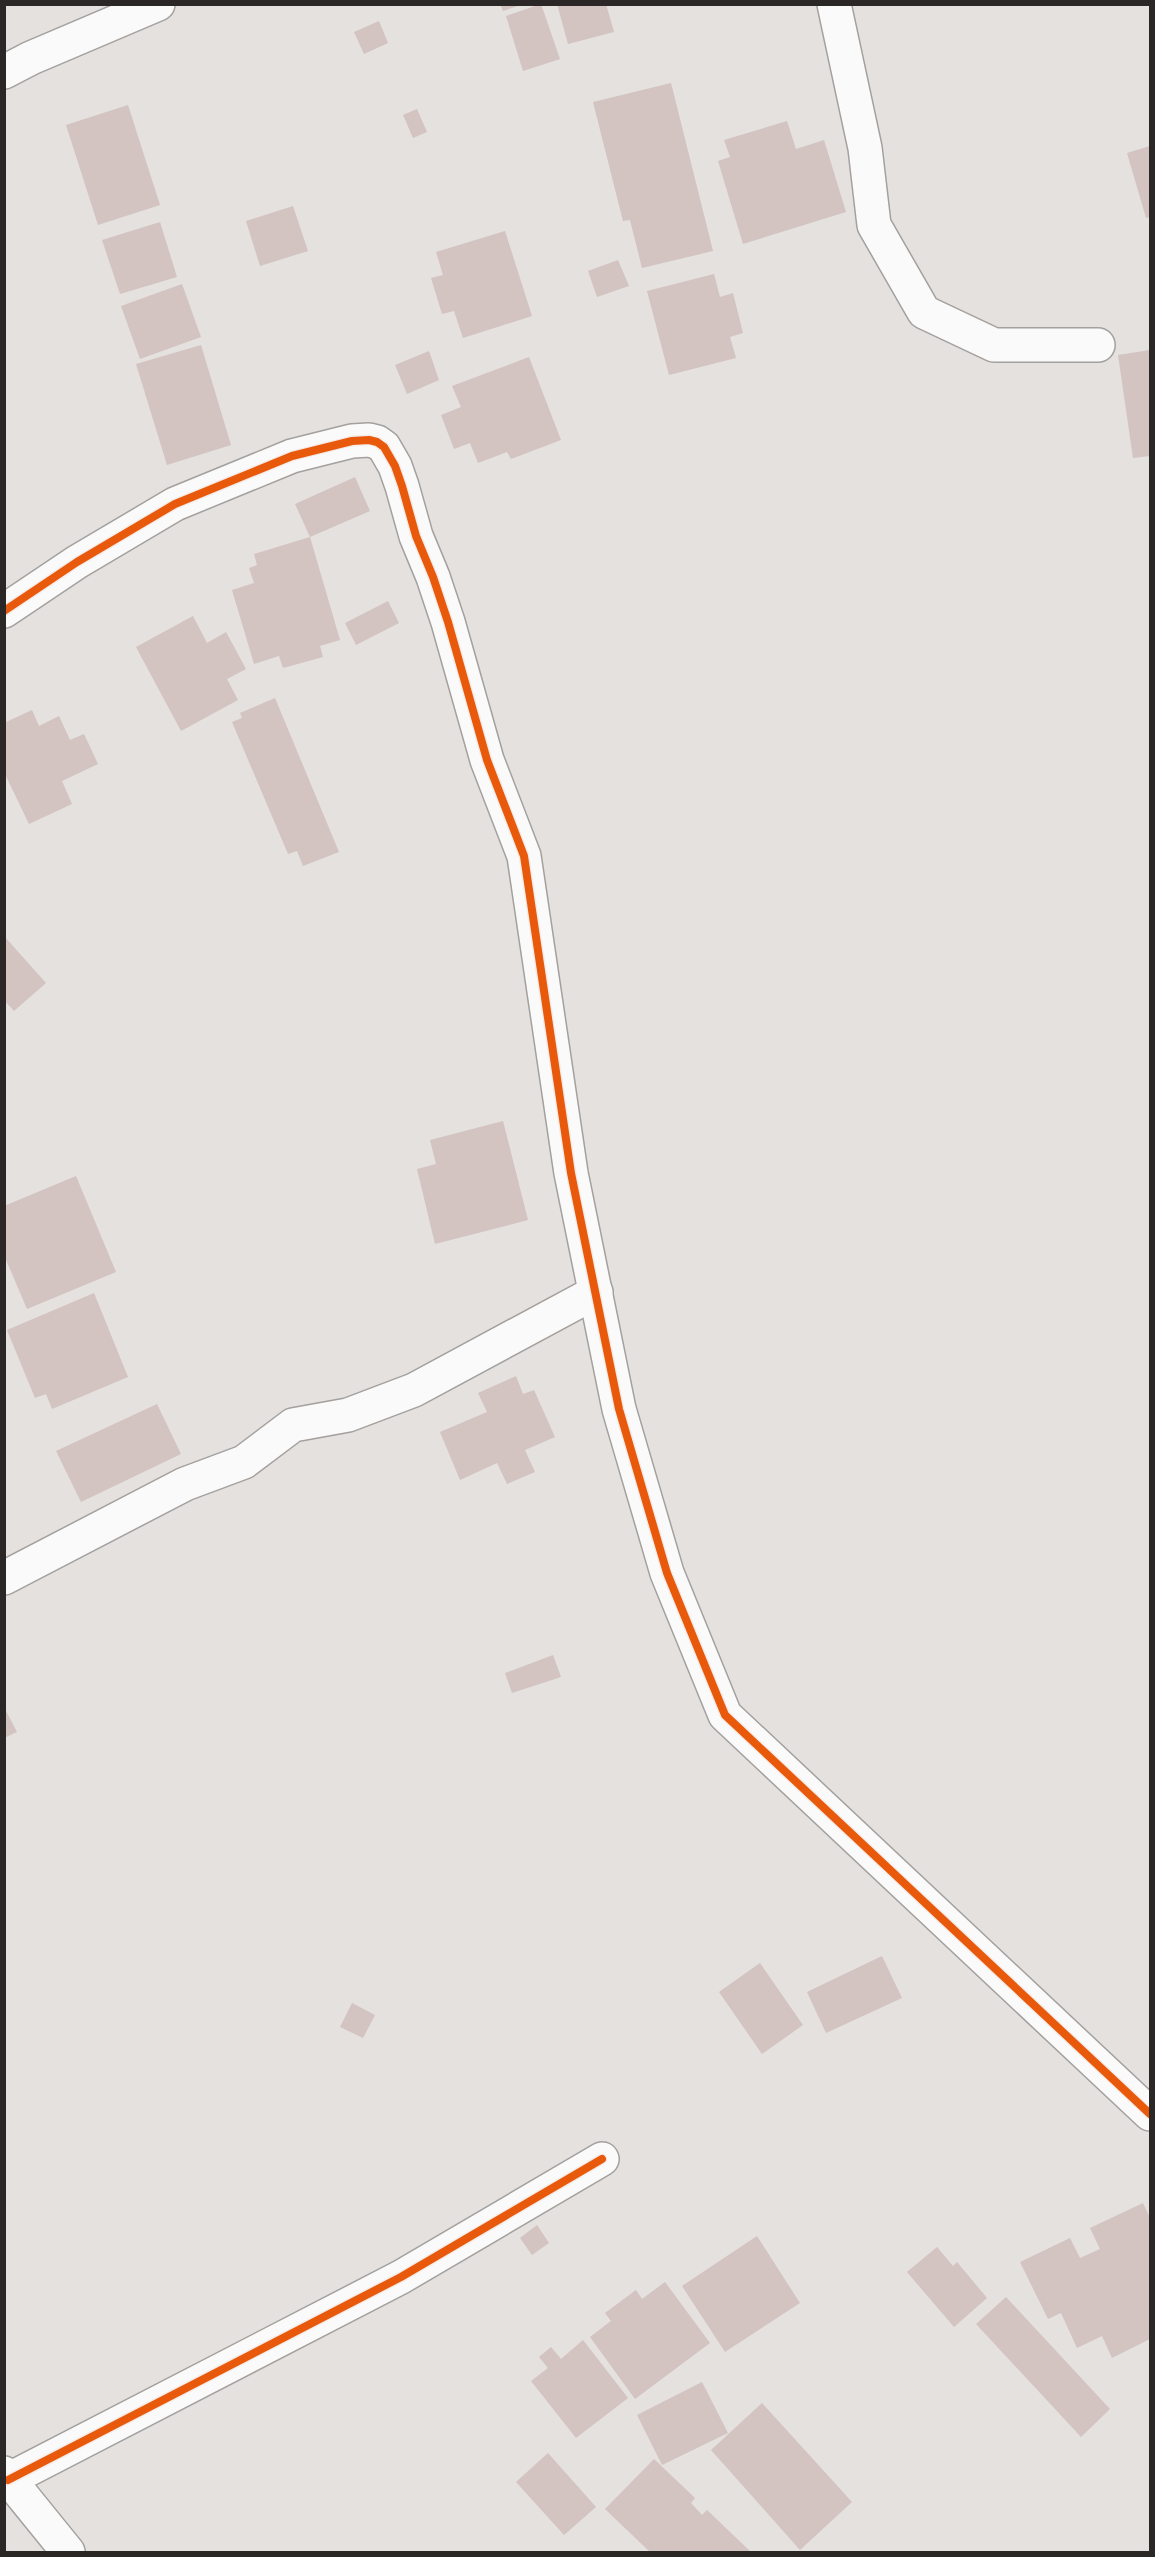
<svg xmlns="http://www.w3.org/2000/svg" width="1155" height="2557" font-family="Figtree,sans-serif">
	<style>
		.building { fill: #d3c3c1 }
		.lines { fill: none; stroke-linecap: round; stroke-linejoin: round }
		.street-casing { stroke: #a3a09e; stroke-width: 36 }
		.street { stroke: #fbfafa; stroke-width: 33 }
		.cycleway-casing { stroke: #f4edea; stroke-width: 11 }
		.cycleway { stroke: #e8590c; stroke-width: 8 }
	</style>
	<rect width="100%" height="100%" fill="#e4e1df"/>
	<g class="building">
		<polygon points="500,4 521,4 521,5 503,11"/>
		<polygon points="541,4 560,59 523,71 506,16"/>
		<polygon points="557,4 606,4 614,32 568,44"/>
		<polygon points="379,21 388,43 364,54 354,32"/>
		<polygon points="671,83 713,251 642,268 630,220 623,221 593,102"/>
		<polygon points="128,105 160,205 98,225 66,125"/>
		<polygon points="417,109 427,132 413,138 403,115"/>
		<polygon points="787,121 796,149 824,140 846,212 743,244 718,161 730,157 724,140"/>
		<polygon points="1150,146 1150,217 1146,218 1127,153"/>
		<polygon points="293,206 308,251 260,266 246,221"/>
		<polygon points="160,222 177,277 120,294 102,240"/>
		<polygon points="505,231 532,316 463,338 454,311 442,314 431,278 443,275 436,252"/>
		<polygon points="618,260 629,286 597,297 588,271"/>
		<polygon points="714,274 720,297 733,293 743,333 730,337 736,358 669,375 647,291"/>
		<polygon points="182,284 201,337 140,359 121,306"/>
		<polygon points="201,345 231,445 167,465 136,364"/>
		<polygon points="1150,350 1150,456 1133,458 1118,355"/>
		<polygon points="429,351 439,380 407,394 395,365"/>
		<polygon points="529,357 561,440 511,459 507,452 478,463 470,443 454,449 441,415 461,407 452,386"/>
		<polygon points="355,477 370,511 310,537 340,640 320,646 323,657 283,668 279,656 254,664 232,590 254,583 249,568 257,565 254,554 310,537 295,504"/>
		<polygon points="388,601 399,623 356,645 345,623"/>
		<polygon points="193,616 207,643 226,632 246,669 227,679 238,700 181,731 136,647"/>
		<polygon points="275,698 339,852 303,866 297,851 288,854 232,722 242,718 240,713"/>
		<polygon points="32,710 39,726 59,716 70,740 84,734 98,764 62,781 72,804 29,824 4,772 4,723"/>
		<polygon points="4,936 46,983 14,1011 4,1000"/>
		<polygon points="503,1121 528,1220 435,1244 417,1169 436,1164 430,1140"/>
		<polygon points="76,1176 116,1272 27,1309 4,1255 4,1206"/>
		<polygon points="94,1293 128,1377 52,1409 46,1394 35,1398 7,1330"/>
		<polygon points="516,1376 523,1394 534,1390 555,1437 525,1450 535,1472 507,1484 497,1463 460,1480 440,1432 487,1412 478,1393"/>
		<polygon points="157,1404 181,1454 81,1502 56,1451"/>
		<polygon points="553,1655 561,1677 512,1693 505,1673"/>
		<polygon points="4,1707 17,1732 4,1738"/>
		<polygon points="882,1956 902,1998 826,2033 807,1992"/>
		<polygon points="760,1963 803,2025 762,2054 719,1992"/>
		<polygon points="352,2003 375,2015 363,2038 340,2027"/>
		<polygon points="1143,2203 1150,2218 1150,2339 1112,2358 1102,2336 1077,2348 1061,2313 1048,2319 1020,2262 1070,2238 1080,2258 1100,2249 1090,2228"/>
		<polygon points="537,2225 549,2243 532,2255 520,2238"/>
		<polygon points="757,2236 800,2303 725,2352 682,2286"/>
		<polygon points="937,2247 953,2266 957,2262 987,2298 954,2327 907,2272"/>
		<polygon points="665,2282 710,2343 635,2399 590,2337 611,2321 605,2313 636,2290 642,2299"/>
		<polygon points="1006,2297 1110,2409 1081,2437 976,2324"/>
		<polygon points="583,2340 628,2398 576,2438 531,2381 548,2368 539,2357 551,2347 561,2359"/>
		<polygon points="702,2382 728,2433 662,2465 637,2415"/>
		<polygon points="762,2403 852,2502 800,2550 711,2450"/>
		<polygon points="548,2453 596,2507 564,2535 516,2482"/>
		<polygon points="654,2459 695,2498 691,2503 702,2515 707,2510 751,2552 650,2552 605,2509"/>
	</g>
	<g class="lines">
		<g class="street-casing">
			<g id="street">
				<polyline points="834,4 865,148 874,225 924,312 994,345 1098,345"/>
				<polyline points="4,72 31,58 158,4"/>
				<polyline points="4,611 77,562 175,504 292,456 352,441 369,440 377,442 384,447 395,466 402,486 416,536 433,577 448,622 487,760 524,856 571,1173 619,1409 667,1573 725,1715 1150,2114"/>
				<polyline points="4,1578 185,1484 244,1462 293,1425 348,1415 414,1390 596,1292"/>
				<polyline points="4,2473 68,2552"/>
				<polyline points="8,2480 401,2277 602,2159"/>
			</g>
		</g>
		<use href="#street" class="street"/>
		<g class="cycleway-casing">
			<g id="cycleway">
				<polyline points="4,611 77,562 175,504 292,456 352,441 369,440 377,442 384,447 395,466 402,486 416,536 433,577 448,622 487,760 524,856 571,1173 619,1409 667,1573 725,1715 1150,2114"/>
				<polyline points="8,2480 401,2277 602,2159"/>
			</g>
		</g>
		<use href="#cycleway" class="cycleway"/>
	</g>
	<rect width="1155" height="2557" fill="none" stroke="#2a2726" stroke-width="12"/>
</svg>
